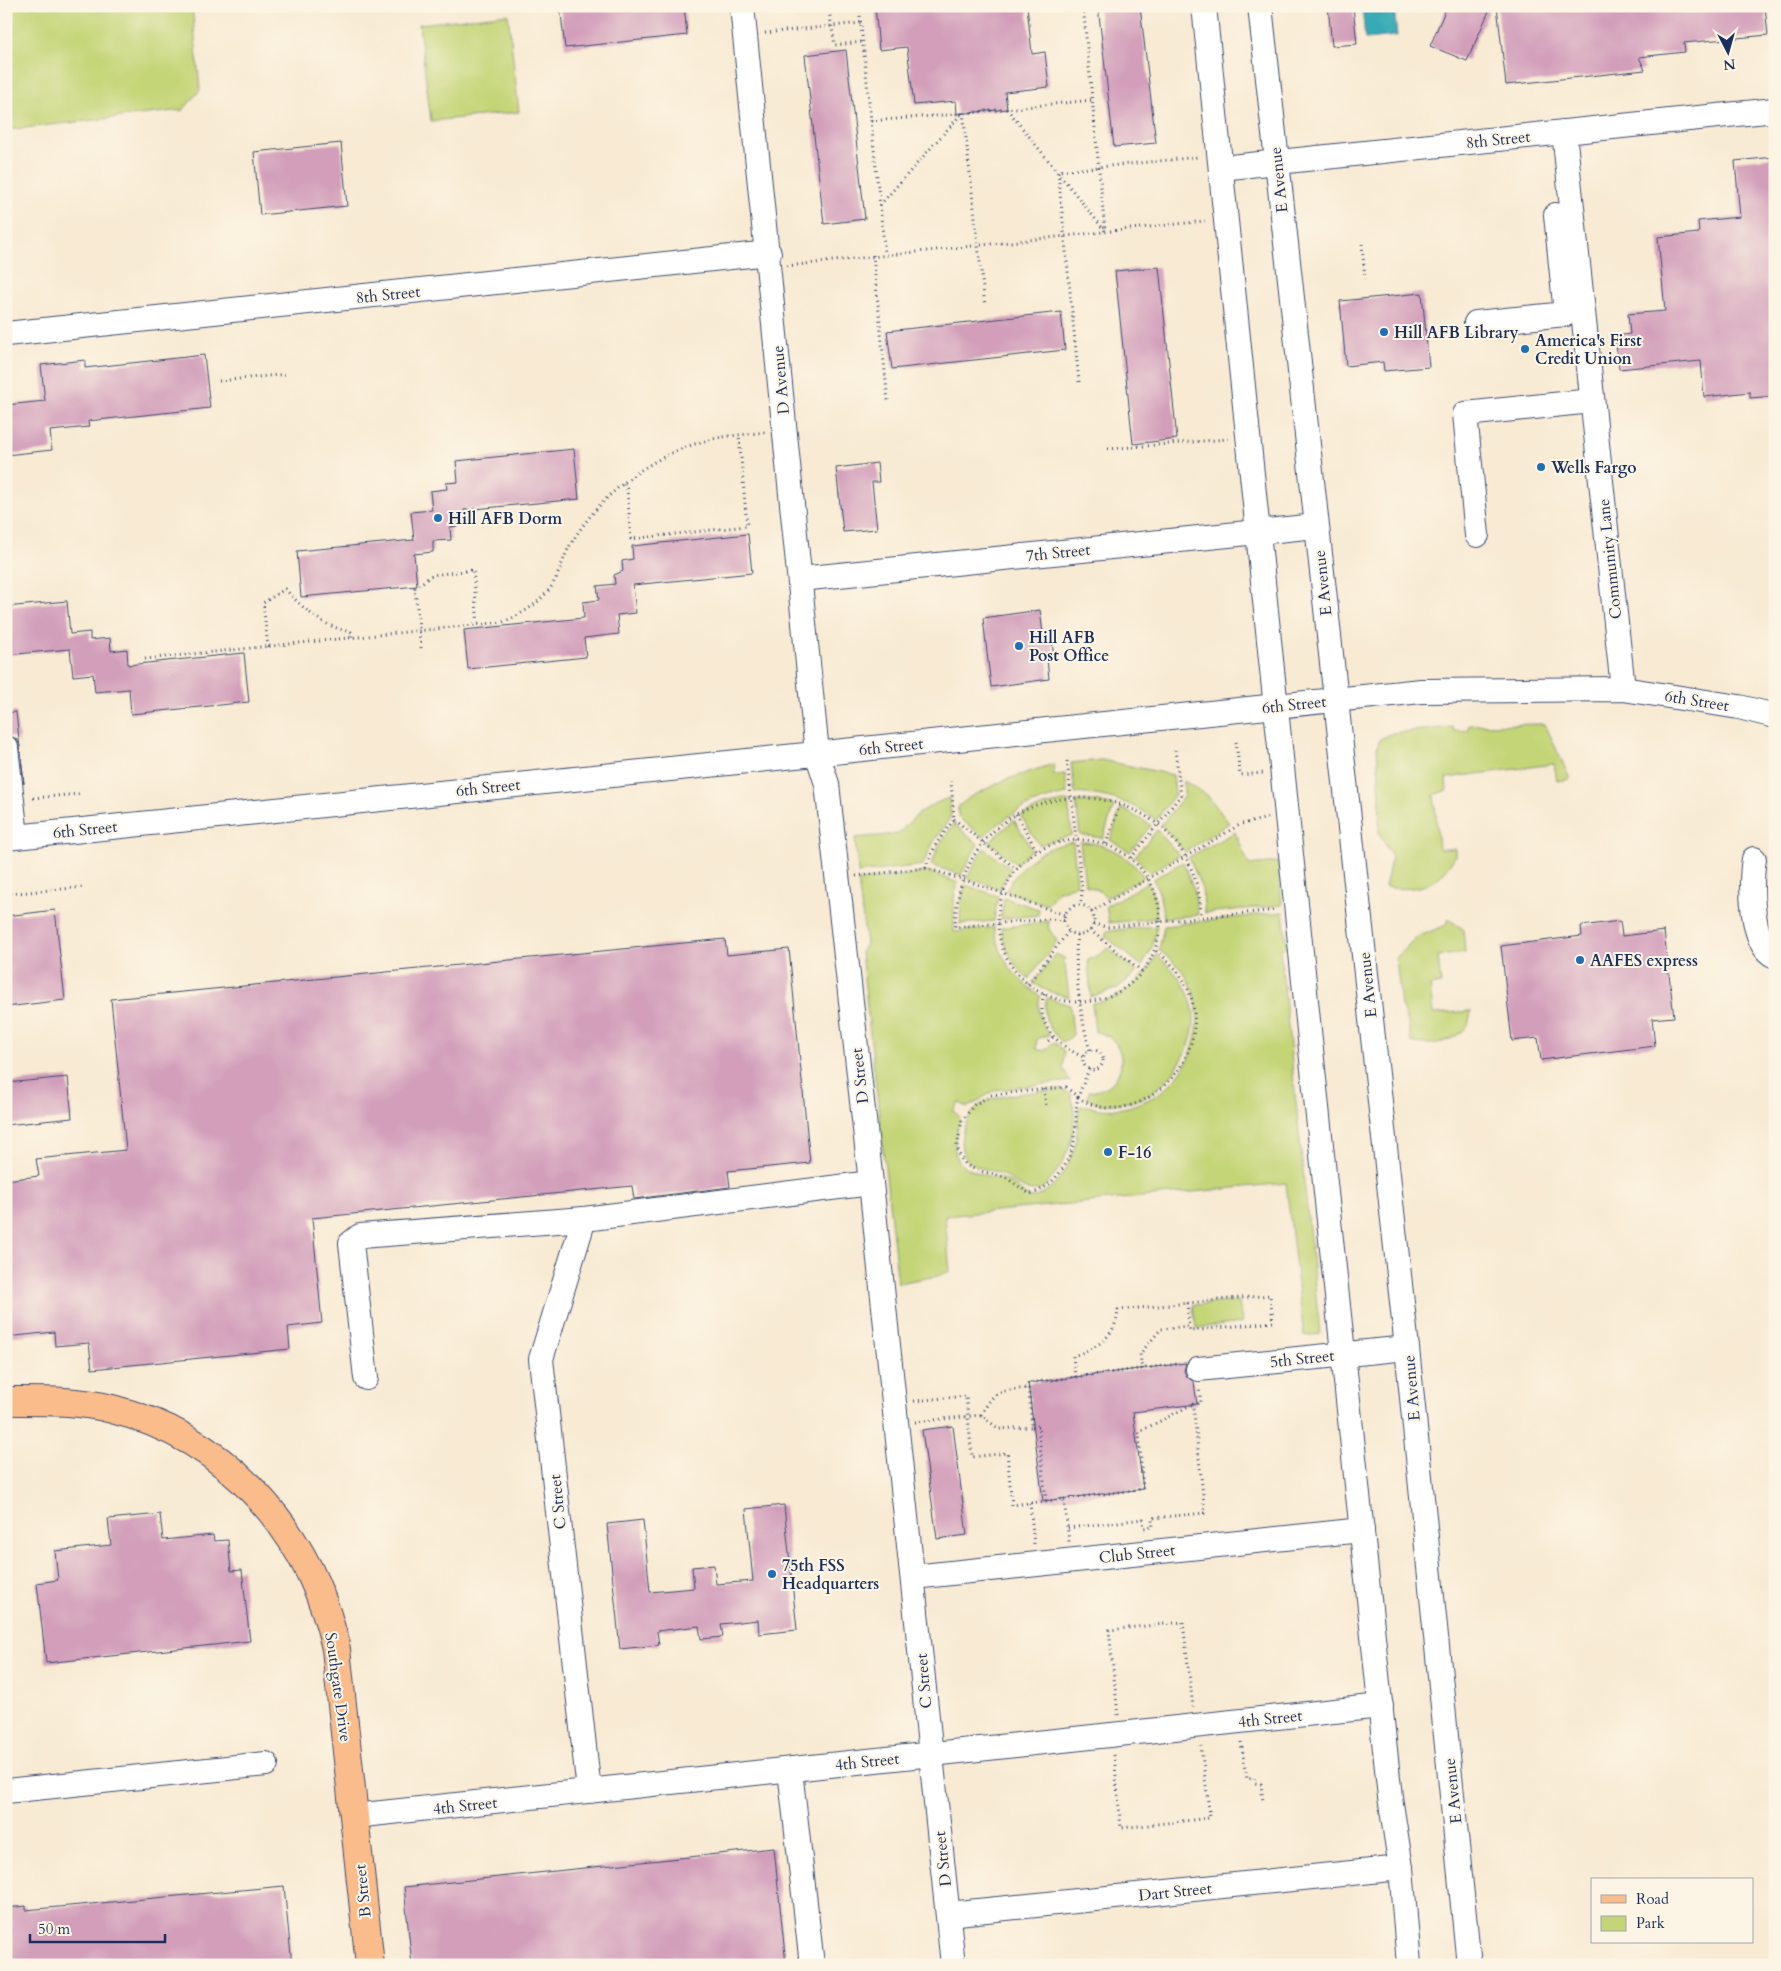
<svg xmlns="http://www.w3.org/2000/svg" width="1781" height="1971" font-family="Cardo,serif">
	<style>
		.green { fill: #c4d577; stroke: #70826a }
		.water { fill: #39aab5; stroke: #2a6c8a }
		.building { fill: #d29eba }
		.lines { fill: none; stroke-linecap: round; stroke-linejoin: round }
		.minor-casing { stroke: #3c4b70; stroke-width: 26 }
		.major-casing { stroke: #3c4b70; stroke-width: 30 }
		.path { stroke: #3c4b70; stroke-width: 3; stroke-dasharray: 1 4; stroke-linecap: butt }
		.minor { stroke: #fff; stroke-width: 24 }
		.major { stroke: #fabc8b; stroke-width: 28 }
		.poi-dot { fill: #1f6fb2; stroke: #fcf5e5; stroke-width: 2 }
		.labels { text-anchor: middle; stroke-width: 4; stroke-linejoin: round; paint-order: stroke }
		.street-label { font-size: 16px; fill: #1b2f5e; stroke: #fcf5e5 }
		.poi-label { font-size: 16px; font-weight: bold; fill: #1b2f5e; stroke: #fcf5e5; text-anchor: start }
	</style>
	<rect width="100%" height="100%" fill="#fcf5e5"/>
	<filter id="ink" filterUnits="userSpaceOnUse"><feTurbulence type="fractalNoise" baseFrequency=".02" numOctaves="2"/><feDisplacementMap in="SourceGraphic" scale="10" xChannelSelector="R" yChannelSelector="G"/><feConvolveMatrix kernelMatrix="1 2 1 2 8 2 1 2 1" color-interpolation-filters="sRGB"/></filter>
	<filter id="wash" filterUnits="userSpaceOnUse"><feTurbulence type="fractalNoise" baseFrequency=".0096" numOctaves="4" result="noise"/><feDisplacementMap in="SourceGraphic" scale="20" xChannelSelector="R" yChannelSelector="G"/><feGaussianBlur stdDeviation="1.12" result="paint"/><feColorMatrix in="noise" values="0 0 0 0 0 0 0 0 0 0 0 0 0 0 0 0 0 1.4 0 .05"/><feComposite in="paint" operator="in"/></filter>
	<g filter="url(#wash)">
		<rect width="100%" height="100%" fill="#f8ead3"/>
		<g class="green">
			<polygon points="6,6 192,6 200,90 183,110 6,130"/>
			<polygon points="508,14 519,112 431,121 419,24"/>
			<path d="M1545,724L1570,779L1557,781L1554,764L1446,778L1447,790L1434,795L1439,849H1455V856C1438,886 1420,892 1385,887L1392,856L1379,833L1380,797L1377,748L1380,739L1393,733L1452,727L1454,731L1467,730L1469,725Z"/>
			<path d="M1102,760L1173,775L1175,794L1156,820C1130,801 1107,795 1075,793L1071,763Z"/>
			<path d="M1053,764L1054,775L1065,774L1067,794C1032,801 1009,813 983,837L958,817V807L970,797L1005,780Z"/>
			<polygon points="1184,781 1207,795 1229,823 1185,852 1161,825 1184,796"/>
			<path d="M949,798L951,816L933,843L923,865L858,873L855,838L899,834C911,817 930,804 949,798Z"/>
			<polygon points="1068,801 1072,835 1039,845 1021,816 1043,806"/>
			<polygon points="1076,801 1095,801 1114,806 1103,838 1080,835"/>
			<polygon points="1121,808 1151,825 1130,852 1110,840"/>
			<polygon points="1014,820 1032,849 1016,864 989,842"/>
			<polygon points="954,824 978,844 961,875 931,865 939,845"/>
			<polygon points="1157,830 1179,855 1150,873 1135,856"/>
			<polygon points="1235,832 1249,865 1278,862 1282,905 1205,913 1202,889 1189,857"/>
			<path d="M1073,842L1077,884L1057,892L1047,905L1006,891C1020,863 1042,847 1073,842Z"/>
			<path d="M1080,842C1107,843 1128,855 1144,877L1106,898L1098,890L1085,885Z"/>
			<polygon points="984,848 1011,869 1000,889 967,878"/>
			<polygon points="1183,862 1194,890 1198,915 1164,918 1159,892 1153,879"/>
			<path d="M930,872L958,883L954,898V932L994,927C999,959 1015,978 1040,996C1037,1012 1040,1022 1049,1035L1037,1039L1036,1049L1044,1051L1054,1042L1064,1051L1063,1068L1070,1081L995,1090L967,1108L959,1102L953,1111L960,1117C951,1156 950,1165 991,1177C997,1178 1004,1179 1010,1182C1018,1186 1022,1194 1031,1198C1057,1192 1075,1159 1077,1134C1078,1125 1076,1114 1081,1106C1087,1104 1092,1108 1099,1109C1114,1111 1133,1107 1147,1100C1191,1080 1211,1022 1188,980C1181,967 1170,959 1159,950L1164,926L1283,912L1287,948L1280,949L1320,1334L1304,1336L1286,1183L945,1216L950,1271L937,1276L898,1283L861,952L866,944L858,881Z"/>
			<polygon points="1148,882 1155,900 1157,918 1109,923 1106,906"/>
			<polygon points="965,885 998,896 994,921 960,924 961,903"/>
			<polygon points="1004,898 1039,909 1038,915 1001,919"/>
			<path d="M1448,919L1463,929L1465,953L1438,956L1441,984L1430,986L1433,1014L1471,1011L1468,1026C1453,1042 1433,1047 1411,1042L1408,1023L1401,1006L1396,958L1415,938L1446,925Z"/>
			<path d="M1048,921L1049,929L1057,941L1028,979C1013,964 1004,948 1001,928Z"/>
			<polygon points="1157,926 1152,948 1142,966 1105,936 1107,931"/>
			<polygon points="1108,948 1137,972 1116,989 1091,997 1088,960 1101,954"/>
			<polygon points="1056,954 1064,958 1069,997 1050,992 1033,983"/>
			<path d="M1157,955C1172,968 1185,982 1191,1001C1204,1038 1173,1084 1140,1099C1132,1102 1122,1103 1113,1104C1104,1105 1095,1105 1088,1098L1089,1091C1127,1093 1134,1037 1095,1032L1092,1003C1122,1000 1144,980 1157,955Z"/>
			<path d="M1047,998L1070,1005L1073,1035L1063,1043C1050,1031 1040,1017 1047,998Z"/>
			<path d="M1060,1089L1071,1094C1079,1124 1071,1153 1053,1177C1047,1184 1042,1191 1032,1191C1026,1192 1007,1176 999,1173C991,1170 981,1169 974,1165C949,1152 965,1111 985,1102C1004,1093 1038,1092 1060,1089Z"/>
			<polygon points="1239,1301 1242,1323 1196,1328 1193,1305"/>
		</g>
		<polygon class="water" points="1362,6 1394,6 1397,36 1365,39"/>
		<g id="blocks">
			<g class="building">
				<polygon points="560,6 684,6 687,35 565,48"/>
				<polygon points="875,6 1027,6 1032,54 1045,52 1049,87 1005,92 1007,109 957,114 956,101 914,105 907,47 879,50"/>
				<polygon points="1098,6 1140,6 1156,143 1114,147"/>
				<polygon points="1328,6 1353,6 1357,44 1332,46"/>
				<polygon points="1447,6 1477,6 1489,11 1467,61 1430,46"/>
				<polygon points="1497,6 1765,6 1768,35 1684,43 1685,52 1639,57 1645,70 1506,85"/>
				<polygon points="846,50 865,219 824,224 805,55"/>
				<polygon points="341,143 347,206 260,215 254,152"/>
				<polygon points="1775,157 1775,396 1750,398 1750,392 1704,397 1701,361 1619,369 1615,336 1630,334 1628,314 1665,311 1658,237 1699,233 1698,221 1740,217 1735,161"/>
				<polygon points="1159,267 1177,439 1133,444 1115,271"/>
				<polygon points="1422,293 1429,367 1384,371 1383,362 1346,366 1340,301"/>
				<polygon points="1061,312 1065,350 892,369 887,331"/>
				<polygon points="204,355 210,408 88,421 89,427 50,431 52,450 6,455 6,405 45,401 41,365 85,360 85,368"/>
				<polygon points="574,449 579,499 464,510 466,525 450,527 451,540 433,541 433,552 414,554 417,586 301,597 297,551 414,540 411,512 432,510 430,491 447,489 446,483 458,482 456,461"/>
				<polygon points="877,463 879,482 872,482 877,529 843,532 836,468"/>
				<polygon points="748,534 752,573 633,585 636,613 617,615 619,634 584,638 586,657 468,669 464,630 584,618 583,602 599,600 597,586 615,584 614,575 623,571 622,561 633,559 632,546"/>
				<polygon points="67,601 70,634 90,632 90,640 110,638 111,651 127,649 128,665 244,653 249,702 131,714 129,689 95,692 93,674 73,676 70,649 6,655 6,607"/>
				<polygon points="1040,610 1043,634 1051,633 1054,658 1047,659 1049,679 991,687 983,618"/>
				<polygon points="16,712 24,784 20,746 17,739 6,735 6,713"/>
				<polygon points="55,910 65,1000 6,1007 6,916"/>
				<polygon points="1620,921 1622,936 1664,931 1674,1017 1652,1019 1655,1046 1541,1060 1538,1038 1512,1041 1501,946 1582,936 1581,926"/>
				<polygon points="725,939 727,955 789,949 810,1163 728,1171 730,1187 634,1199 632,1186 312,1218 322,1323 288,1327 290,1349 92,1369 89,1343 55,1346 54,1332 6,1337 6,1180 39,1176 36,1159 126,1150 111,999"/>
				<polygon points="68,1077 72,1118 6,1125 6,1083"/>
				<polygon points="1186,1363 1184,1371 1187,1377 1194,1382 1197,1404 1133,1412 1143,1489 1043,1501 1028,1383"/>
				<polygon points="953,1426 967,1535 937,1539 922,1430"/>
				<polygon points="784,1505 797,1630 759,1634 758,1620 721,1624 723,1637 701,1639 699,1626 657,1631 659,1645 620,1649 607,1524 643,1520 650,1592 694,1588 692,1567 714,1565 716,1584 753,1581 746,1509"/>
				<polygon points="160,1514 163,1540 213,1535 214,1541 228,1540 231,1571 242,1570 250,1641 46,1663 37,1583 58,1580 55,1551 111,1545 108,1519"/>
				<polygon points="774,1848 786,1965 412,1965 404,1887"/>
				<polygon points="284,1886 292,1965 6,1965 6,1908 26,1906 26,1910"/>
			</g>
		</g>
	</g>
	<g filter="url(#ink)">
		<use href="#blocks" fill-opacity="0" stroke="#3c4b70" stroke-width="1"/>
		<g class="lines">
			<g class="minor-casing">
				<g id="minor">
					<polyline points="742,6 817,753 827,784 871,1183 953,1965"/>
					<polyline points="1204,6 1314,1079 1390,1797 1401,1868 1409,1965"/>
					<polyline points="1260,6 1407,1348 1469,1965"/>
					<polyline points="1564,132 1623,689"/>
					<polyline points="1221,168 1775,110"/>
					<polyline points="1476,323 1566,314 1556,215"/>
					<polyline points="6,334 769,253"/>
					<polyline points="1477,535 1465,414 1592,401"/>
					<polyline points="800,579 1316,526"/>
					<polyline points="6,748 16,836"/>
					<polyline points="6,838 1421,691 1623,689 1739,707 1775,716"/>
					<path d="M1754,859C1750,881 1750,946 1775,956"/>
					<polyline points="584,1219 541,1359 589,1791"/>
					<polyline points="1198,1369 1407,1348"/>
					<polyline points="366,1378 351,1243 360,1236 584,1219 871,1183"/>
					<polyline points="913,1577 1362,1530"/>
					<polyline points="790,1770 812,1965"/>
					<polyline points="6,1791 266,1764"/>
					<polyline points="354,1816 1381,1706"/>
					<polyline points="948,1914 1401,1868"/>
				</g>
			</g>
			<g class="major-casing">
				<path id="major" d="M6,1401C41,1401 78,1400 112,1409C228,1438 312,1534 336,1649L370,1965"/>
			</g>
			<g class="path">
				<polyline points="828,6 835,45 863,42"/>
				<polyline points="859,6 885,254"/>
				<polyline points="765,33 861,23"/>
				<polyline points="1007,109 1105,231 1083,6"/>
				<polyline points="871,121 957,114 1092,100"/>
				<polyline points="880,205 963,112 985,306"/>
				<polyline points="1362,244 1365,279"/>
				<polyline points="873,255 888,401"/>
				<polyline points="787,266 1205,221"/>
				<polyline points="219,381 288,374"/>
				<polyline points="1079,382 1058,171 1199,157"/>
				<polyline points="1108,449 1228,439"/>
				<polyline points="624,484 627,489 631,539 747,526 739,435"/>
				<path d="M268,647L263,603L285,589C305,610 321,626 351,632L352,638"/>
				<polyline points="421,648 415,588 432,575 473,570 478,624"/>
				<path d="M145,659L503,622C521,615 540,603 551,587C560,574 563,556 572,542C601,494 651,455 705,441C725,435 745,435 765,432"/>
				<polyline points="1236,742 1240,775 1264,773"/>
				<polyline points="1067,761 1082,889 1081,905"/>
				<polyline points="33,798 79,794"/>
				<polyline points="1016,814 1037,851"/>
				<polyline points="954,819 1016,869"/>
				<circle cx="1079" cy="921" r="81"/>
				<polyline points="1106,844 1120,804"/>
				<polyline points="1131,858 1181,795 1175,750"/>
				<polyline points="925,868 936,844 954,819 951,781"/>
				<polyline points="856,876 925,868 962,879 1065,915"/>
				<polyline points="6,894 84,887"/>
				<circle cx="1079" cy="920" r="15"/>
				<polyline points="1091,912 1241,824 1269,818"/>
				<path d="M1064,920L1048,919L955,927C959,753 1198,760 1201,917"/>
				<polyline points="1093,924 1108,927 1276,910"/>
				<polyline points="1090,930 1143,972"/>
				<path d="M1077,935C1074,973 1080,1014 1090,1051"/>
				<polyline points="1028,984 1069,931"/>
				<path d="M1044,994C1035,1026 1057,1044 1083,1057"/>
				<polyline points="1048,1041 1053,1037"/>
				<circle cx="1093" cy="1060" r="10"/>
				<path d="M1089,1069L1078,1097C1146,1146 1253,1022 1155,950"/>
				<path d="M1066,1087L1078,1097C1075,1110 1077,1122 1075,1135C1073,1159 1054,1188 1030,1194L1005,1177L976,1170L966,1165L960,1157L957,1145L962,1121L974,1105L991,1095Z"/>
				<polyline points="1044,1089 1046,1107"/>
				<polyline points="1187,1303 1189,1326"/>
				<path d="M1075,1377L1073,1356C1097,1348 1116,1337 1118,1310L1270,1295L1273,1322L1190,1331L1189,1326L1161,1329L1140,1354L1142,1370"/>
				<polyline points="914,1401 966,1396 972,1457 1007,1453 1012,1505 1064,1499 1069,1542"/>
				<path d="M981,1415C996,1388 998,1392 1027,1388"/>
				<polyline points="915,1422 981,1415 999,1429 1032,1427 1028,1383 1178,1364"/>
				<polyline points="1032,1427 1038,1426 1046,1501"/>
				<polyline points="1064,1499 1143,1489 1139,1432 1193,1404"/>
				<polyline points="1030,1503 1034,1544"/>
				<polyline points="1068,1528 1143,1519 1144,1528 1153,1527 1152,1518 1205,1513 1193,1404 1201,1403 1199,1387"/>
				<polyline points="1118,1715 1109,1630 1183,1622 1193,1707"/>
				<polyline points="1241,1742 1247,1779 1254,1778 1255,1783 1261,1784 1263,1802"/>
				<polyline points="1114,1755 1121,1828 1210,1818 1201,1746"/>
			</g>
			<use href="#minor" class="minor"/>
			<use href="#major" class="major"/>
		</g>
	</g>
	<g class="poi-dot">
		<circle cx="1384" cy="332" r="5"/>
		<circle cx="1525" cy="349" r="5"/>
		<circle cx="1541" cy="467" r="5"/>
		<circle cx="438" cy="518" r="5"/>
		<circle cx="1019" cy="646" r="5"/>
		<circle cx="1580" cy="960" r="5"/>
		<circle cx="1108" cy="1152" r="5"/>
		<circle cx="772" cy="1574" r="5"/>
	</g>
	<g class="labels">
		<g class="street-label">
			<text transform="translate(1498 139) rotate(-6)" y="6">8th Street</text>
			<text transform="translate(1278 180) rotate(-96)" y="6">E Avenue</text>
			<text transform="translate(388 294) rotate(-6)" y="6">8th Street</text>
			<text transform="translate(780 380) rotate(-95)" y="6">D Avenue</text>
			<text transform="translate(1058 552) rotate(-6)" y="6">7th Street</text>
			<text transform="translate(1609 559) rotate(-96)" y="6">Community Lane</text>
			<text transform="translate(1322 583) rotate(-96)" y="6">E Avenue</text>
			<text transform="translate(1697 700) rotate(9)" y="6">6th Street</text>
			<text transform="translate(1294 704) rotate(-6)" y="6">6th Street</text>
			<text transform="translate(891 746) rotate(-6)" y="6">6th Street</text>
			<text transform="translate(488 787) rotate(-6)" y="6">6th Street</text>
			<text transform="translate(85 829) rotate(-6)" y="6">6th Street</text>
			<text transform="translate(1367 985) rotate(-96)" y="6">E Avenue</text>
			<text transform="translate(859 1076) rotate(-97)" y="6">D Street</text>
			<text transform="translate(1302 1358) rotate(-6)" y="6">5th Street</text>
			<text transform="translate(1411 1388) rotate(-95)" y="6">E Avenue</text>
			<text transform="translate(557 1502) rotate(-96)" y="6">C Street</text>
			<text transform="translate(1137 1553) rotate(-6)" y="6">Club Street</text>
			<text transform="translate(923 1681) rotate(-95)" y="6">C Street</text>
			<text transform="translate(339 1687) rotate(82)" y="6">Southgate Drive</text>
			<text transform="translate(1270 1718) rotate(-6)" y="6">4th Street</text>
			<text transform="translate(867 1761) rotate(-6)" y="6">4th Street</text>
			<text transform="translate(1452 1791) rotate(-96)" y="6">E Avenue</text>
			<text transform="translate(465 1805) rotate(-6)" y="6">4th Street</text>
			<text transform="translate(942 1859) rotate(-96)" y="6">D Street</text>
			<text transform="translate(362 1891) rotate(-96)" y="6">B Street</text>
			<text transform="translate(1175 1891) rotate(-6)" y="6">Dart Street</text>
		</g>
		<g class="poi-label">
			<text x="1394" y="338">Hill AFB Library</text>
			<text x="1535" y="346">America's First<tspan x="1535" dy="18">Credit Union</tspan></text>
			<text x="1551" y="473">Wells Fargo</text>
			<text x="448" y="524">Hill AFB Dorm</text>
			<text x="1029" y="643">Hill AFB<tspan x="1029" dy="18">Post Office</tspan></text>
			<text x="1590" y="966">AAFES express</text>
			<text x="1118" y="1158">F-16</text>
			<text x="782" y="1571">75th FSS<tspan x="782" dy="18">Headquarters</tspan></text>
		</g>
	</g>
	<rect width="1781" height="1971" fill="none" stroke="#fcf5e5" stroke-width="25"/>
	<rect x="1591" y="1878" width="162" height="65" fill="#fcf5e5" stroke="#a2a6af"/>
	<rect x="1601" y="1895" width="25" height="8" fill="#fabc8b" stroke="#a2a6af"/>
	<text x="1636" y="1904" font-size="15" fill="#1b2f5e">Road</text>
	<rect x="1601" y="1916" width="25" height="15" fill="#c4d577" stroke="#a2a6af"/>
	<text x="1636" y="1928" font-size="15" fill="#1b2f5e">Park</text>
	<g transform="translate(1728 52) rotate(174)" stroke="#fcf5e5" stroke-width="4" paint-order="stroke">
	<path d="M0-4L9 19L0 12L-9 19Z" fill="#1b2f5e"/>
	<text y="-8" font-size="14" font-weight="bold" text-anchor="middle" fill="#1b2f5e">N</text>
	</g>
	<path d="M30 1934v8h135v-8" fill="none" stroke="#1b2f5e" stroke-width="2.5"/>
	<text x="38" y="1934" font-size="15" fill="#1b2f5e" stroke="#fcf5e5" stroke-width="4" paint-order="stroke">50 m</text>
</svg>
